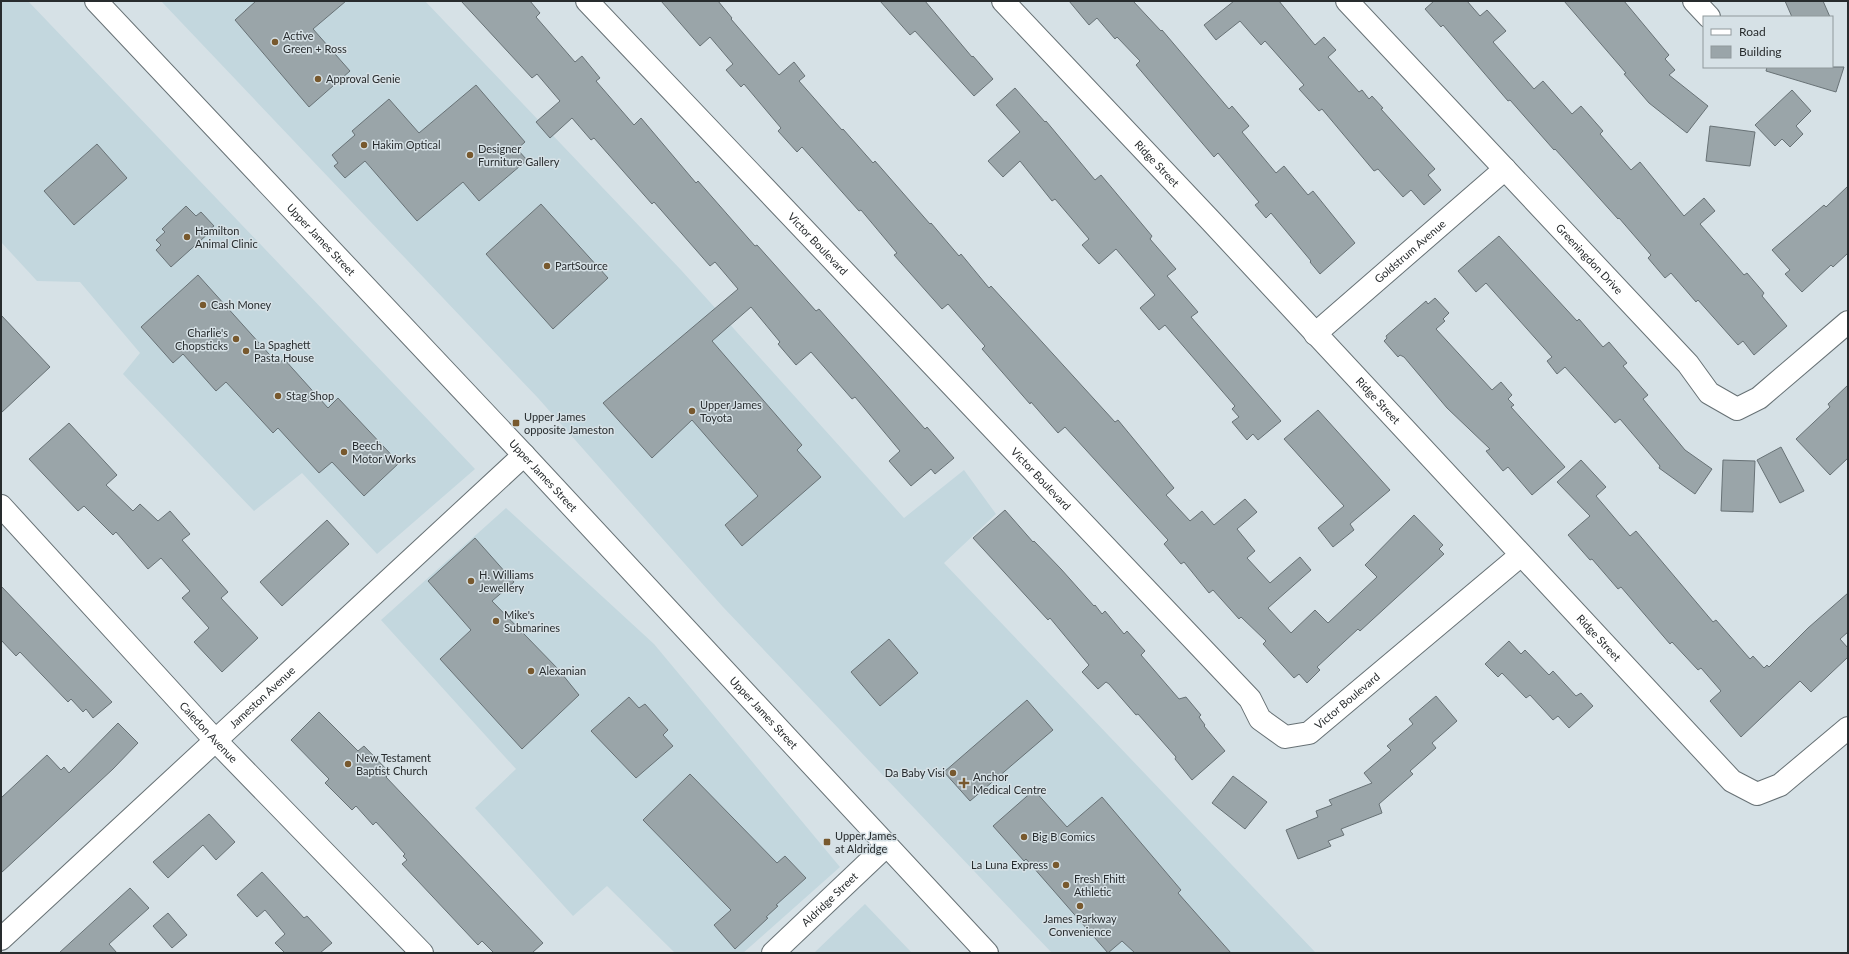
<svg xmlns="http://www.w3.org/2000/svg" width="1849" height="954" font-family="Lato,sans-serif">
	<style>
		.built { fill: #c3d7de }
		.building { fill: #9aa5a9; stroke: #687276 }
		.lines { fill: none; stroke-linecap: round; stroke-linejoin: round }
		.minor-casing { stroke: #677175; stroke-width: 24 }
		.tertiary-casing { stroke: #677175; stroke-width: 24 }
		.primary-casing { stroke: #677175; stroke-width: 24 }
		.minor { stroke: #fff; stroke-width: 22 }
		.tertiary { stroke: #fff; stroke-width: 22 }
		.primary { stroke: #fff; stroke-width: 22 }
		.poi-dot { fill: #78592e; stroke: #d6e1e6; stroke-width: 1.5 }
		.labels { text-anchor: middle; stroke-width: 3; stroke-linejoin: round; paint-order: stroke }
		.poi-label { font-size: 11px; fill: #282c2e; stroke: #d6e1e6; text-anchor: start }
		.street-label { font-size: 11px; fill: #282c2e; stroke: #d6e1e6 }
	</style>
	<rect width="100%" height="100%" fill="#d6e1e6"/>
	<g class="built">
		<polygon points="1,1 28,1 475,469 377,554 302,473 254,511 123,374 140,353 80,282 37,281 1,242"/>
		<polygon points="161,1 425,1 681,270 904,518 964,470 996,514 944,563 1315,952 1052,953 723,607 538,398"/>
		<polygon points="506,508 654,644 840,867 743,953 675,953 607,886 573,916 475,808 516,769 381,620"/>
		<polygon points="865,904 912,953 814,953"/>
	</g>
	<g class="building">
		<polygon points="256,1 346,1 313,29 350,71 309,107 235,20"/>
		<polygon points="461,1 530,1 540,13 536,17 575,62 582,56 600,78 596,81 634,125 641,118 696,183 698,181 755,246 757,245 816,311 819,309 925,429 927,427 954,458 935,474 931,469 911,486 889,461 900,451 855,397 852,399 811,352 796,365 778,344 780,342 751,307 712,341 802,445 797,450 821,477 742,546 725,525 758,496 692,420 652,458 603,403 738,289 715,262 710,266 654,202 652,204 594,138 591,140 572,118 550,138 536,122 560,101 537,74 532,78"/>
		<polygon points="661,1 718,1 732,18 731,19 779,75 794,62 805,76 799,81 842,130 843,129 873,163 875,161 930,224 931,223 959,256 961,254 989,288 991,286 1115,422 1118,420 1174,488 1166,495 1190,521 1202,511 1214,525 1245,499 1257,512 1237,529 1255,551 1247,558 1270,583 1300,557 1311,570 1268,608 1291,633 1315,610 1328,623 1377,577 1365,565 1414,515 1443,545 1439,549 1444,554 1360,631 1358,629 1317,667 1320,670 1307,683 1299,674 1294,678 1263,644 1266,641 1241,617 1239,619 1213,590 1209,593 1184,562 1181,564 1164,544 1168,540 1065,427 1058,433 1031,402 1030,404 982,349 985,346 948,304 942,309 894,255 897,253 861,210 859,211 802,147 797,152 778,131 781,128 744,84 741,87 726,70 733,64 710,37 700,46"/>
		<polygon points="880,1 925,1 972,57 973,56 993,79 974,96 915,31 910,35"/>
		<polygon points="1069,1 1133,1 1161,31 1162,30 1229,109 1232,106 1249,126 1242,132 1276,173 1284,166 1308,195 1313,191 1355,243 1320,274 1310,262 1311,261 1271,213 1266,218 1255,205 1259,202 1218,153 1214,157 1197,137 1136,65 1140,61 1117,37 1115,39 1097,18 1089,25"/>
		<polygon points="1234,1 1279,1 1315,45 1324,37 1336,50 1328,57 1359,92 1362,90 1369,99 1372,96 1383,108 1381,109 1435,169 1428,175 1441,190 1424,205 1411,190 1403,197 1378,169 1374,171 1322,109 1319,111 1299,89 1304,85 1265,41 1261,45 1240,21 1216,40 1204,25"/>
		<polygon points="1434,1 1467,1 1480,16 1487,10 1506,31 1493,42 1534,89 1543,81 1572,114 1581,106 1603,131 1600,134 1631,170 1640,162 1684,216 1704,198 1715,211 1700,224 1744,275 1747,273 1764,293 1762,296 1787,326 1754,355 1743,341 1738,345 1698,300 1696,302 1671,273 1665,278 1648,258 1651,255 1619,218 1618,219 1555,149 1554,150 1510,100 1508,101 1443,25 1441,27 1425,9"/>
		<polygon points="1564,1 1624,1 1669,55 1665,59 1675,70 1669,75 1708,106 1687,133 1649,103 1624,74 1626,73"/>
		<polygon points="1785,1 1823,1 1830,17 1792,17"/>
		<polygon points="1767,67 1844,67 1836,92 1766,71"/>
		<polygon points="476,85 525,142 517,149 527,160 479,201 463,182 417,221 365,161 345,178 334,166 338,163 332,155 355,135 352,131 389,99 419,133"/>
		<polygon points="1015,88 1045,122 1046,121 1095,180 1101,175 1152,236 1150,239 1176,269 1167,276 1198,312 1191,317 1281,421 1258,440 1253,434 1247,440 1232,422 1239,417 1232,409 1235,406 1165,325 1159,330 1140,308 1155,295 1116,249 1099,264 1082,245 1089,239 1055,199 1052,201 1020,161 1003,177 988,161 1020,132 996,105"/>
		<polygon points="1792,90 1811,111 1796,126 1803,134 1790,147 1782,139 1775,146 1755,125"/>
		<polygon points="1710,126 1755,132 1750,166 1706,161"/>
		<polygon points="97,144 127,178 74,225 44,191"/>
		<polygon points="1848,186 1848,253 1833,267 1831,265 1802,292 1785,274 1790,270 1772,250 1824,205 1826,207"/>
		<polygon points="541,204 608,278 553,329 486,254"/>
		<polygon points="186,206 196,216 201,212 214,226 209,230 210,232 171,267 156,250 161,245 156,240 165,232 162,229"/>
		<polygon points="1499,236 1577,321 1579,319 1603,347 1609,342 1627,363 1623,366 1648,395 1643,399 1685,450 1712,469 1695,494 1659,468 1660,466 1620,419 1615,423 1565,367 1557,374 1547,361 1552,357 1486,283 1476,292 1458,271"/>
		<polygon points="198,275 278,364 284,359 328,408 338,398 399,463 364,496 332,462 319,473 278,428 273,433 226,382 216,391 183,354 173,363 141,327"/>
		<polygon points="1435,298 1449,313 1443,319 1445,321 1436,329 1492,390 1501,382 1512,395 1508,399 1514,405 1511,407 1565,467 1532,495 1508,467 1503,471 1486,451 1490,449 1447,408 1404,357 1400,355 1398,357 1384,341 1387,338 1386,336 1426,301 1428,304"/>
		<polygon points="1,315 50,367 1,413"/>
		<polygon points="1848,385 1848,458 1830,475 1796,439 1830,407 1828,404"/>
		<polygon points="1318,410 1390,490 1350,524 1354,530 1333,547 1318,528 1344,506 1284,439"/>
		<polygon points="69,423 117,475 106,485 133,511 140,504 158,521 170,511 190,534 182,540 228,592 221,598 258,638 222,672 194,642 209,628 182,598 190,591 161,558 148,569 116,532 113,535 84,506 78,511 29,459"/>
		<polygon points="1781,447 1804,491 1780,503 1757,460"/>
		<polygon points="1581,460 1606,487 1596,496 1630,536 1636,531 1713,622 1716,620 1750,659 1753,656 1764,668 1767,665 1769,667 1808,628 1848,593 1848,632 1840,639 1848,648 1848,657 1811,692 1800,681 1741,737 1710,701 1721,691 1701,668 1698,670 1672,642 1670,644 1621,587 1618,589 1592,559 1590,560 1568,535 1590,516 1557,482"/>
		<polygon points="1723,460 1755,461 1753,512 1721,511"/>
		<polygon points="1005,510 1033,542 1034,541 1061,569 1094,606 1095,605 1102,614 1105,611 1124,634 1127,631 1145,651 1141,655 1179,699 1186,697 1201,715 1199,717 1205,725 1204,726 1225,751 1192,780 1175,759 1176,757 1138,714 1136,715 1109,684 1106,682 1098,689 1082,672 1089,665 1050,618 1048,620 973,538"/>
		<polygon points="327,520 349,544 282,606 260,582"/>
		<polygon points="475,538 514,582 492,601 558,669 579,695 522,749 440,659 471,630 428,581"/>
		<polygon points="1,586 112,702 93,718 86,709 83,712 71,699 68,702 20,652 16,656 1,640"/>
		<polygon points="889,639 918,673 880,706 851,672"/>
		<polygon points="1509,641 1521,654 1525,650 1549,675 1553,671 1576,696 1581,693 1593,706 1569,728 1558,716 1553,720 1530,695 1526,698 1502,673 1498,677 1485,664"/>
		<polygon points="1436,696 1457,721 1432,743 1436,748 1410,771 1413,774 1379,804 1382,813 1341,829 1344,835 1328,841 1331,846 1298,859 1286,830 1318,817 1316,811 1332,805 1329,800 1372,783 1364,773 1391,750 1387,746 1413,724 1409,719"/>
		<polygon points="629,697 639,708 645,704 668,730 663,735 673,746 636,778 591,731"/>
		<polygon points="1027,700 1053,730 970,801 944,772"/>
		<polygon points="319,712 358,751 364,746 390,773 386,777 543,943 532,953 494,953 482,941 478,945 402,864 407,860 403,856 405,854 376,822 373,825 356,806 352,810 325,783 329,779 291,740"/>
		<polygon points="118,723 138,743 113,769 1,873 1,798 47,755 61,770 64,767 69,773"/>
		<polygon points="690,774 777,863 785,856 806,878 776,905 778,906 766,917 768,918 735,949 714,925 731,910 643,820"/>
		<polygon points="1233,776 1267,802 1245,829 1212,803"/>
		<polygon points="1034,790 1067,827 1102,797 1181,890 1178,893 1231,953 1135,953 1122,941 1108,953 1026,859 1024,861 993,826"/>
		<polygon points="209,814 235,842 216,860 203,845 168,878 153,862"/>
		<polygon points="262,872 304,918 307,916 332,943 320,953 285,953 275,943 285,934 265,910 257,917 237,895"/>
		<polygon points="130,888 149,908 109,944 117,953 59,953"/>
		<polygon points="168,913 187,935 172,948 153,926"/>
	</g>
	<g class="lines">
		<g class="minor-casing">
			<g id="minor">
				<path id="s1" d="M587,1L1250,699L1260,719L1285,737L1309,733L1521,555"/>
				<path id="s2" d="M1003,1L1211,221L1732,781L1757,794L1780,785L1848,728"/>
				<path id="s3" d="M1347,1L1688,364L1709,393L1737,409L1759,398L1848,322"/>
				<polyline points="1694,1 1709,17"/>
				<path id="s4" d="M1315,334L1505,169"/>
				<path id="s5" d="M1,506L215,740L422,953"/>
				<path id="s6" d="M773,953L887,845"/>
			</g>
		</g>
		<g class="tertiary-casing">
			<g id="tertiary">
				<path id="s7" d="M1,939L524,455"/>
			</g>
		</g>
		<g class="primary-casing">
			<g id="primary">
				<path id="s8" d="M96,1L524,455L987,953"/>
			</g>
		</g>
		<use href="#minor" class="minor"/>
		<use href="#tertiary" class="tertiary"/>
		<use href="#primary" class="primary"/>
	</g>
	<g class="poi-dot">
		<circle cx="275" cy="42" r="4"/>
		<circle cx="318" cy="79" r="4"/>
		<circle cx="364" cy="145" r="4"/>
		<circle cx="470" cy="155" r="4"/>
		<circle cx="187" cy="237" r="4"/>
		<circle cx="547" cy="266" r="4"/>
		<circle cx="203" cy="305" r="4"/>
		<circle cx="236" cy="339" r="4"/>
		<circle cx="246" cy="351" r="4"/>
		<circle cx="278" cy="396" r="4"/>
		<circle cx="692" cy="411" r="4"/>
		<rect x="512" y="419" width="8" height="8" rx="2"/>
		<circle cx="344" cy="452" r="4"/>
		<circle cx="471" cy="581" r="4"/>
		<circle cx="496" cy="621" r="4"/>
		<circle cx="531" cy="671" r="4"/>
		<circle cx="348" cy="764" r="4"/>
		<circle cx="953" cy="773" r="4"/>
		<path d="M962 777h4v4h4v4h-4v4h-4v-4h-4v-4h4z"/>
		<circle cx="1024" cy="837" r="4"/>
		<rect x="823" y="838" width="8" height="8" rx="2"/>
		<circle cx="1056" cy="865" r="4"/>
		<circle cx="1066" cy="885" r="4"/>
		<circle cx="1080" cy="906" r="4"/>
	</g>
	<g class="labels">
		<g class="poi-label">
			<text x="283" y="40">Active<tspan x="283" dy="13">Green + Ross</tspan></text>
			<text x="326" y="83">Approval Genie</text>
			<text x="372" y="149">Hakim Optical</text>
			<text x="478" y="153">Designer<tspan x="478" dy="13">Furniture Gallery</tspan></text>
			<text x="195" y="235">Hamilton<tspan x="195" dy="13">Animal Clinic</tspan></text>
			<text x="555" y="270">PartSource</text>
			<text x="211" y="309">Cash Money</text>
			<text x="228" y="337" text-anchor="end">Charlie's<tspan x="228" dy="13">Chopsticks</tspan></text>
			<text x="254" y="349">La Spaghett<tspan x="254" dy="13">Pasta House</tspan></text>
			<text x="286" y="400">Stag Shop</text>
			<text x="700" y="409">Upper James<tspan x="700" dy="13">Toyota</tspan></text>
			<text x="524" y="421">Upper James<tspan x="524" dy="13">opposite Jameston</tspan></text>
			<text x="352" y="450">Beech<tspan x="352" dy="13">Motor Works</tspan></text>
			<text x="479" y="579">H. Williams<tspan x="479" dy="13">Jewellery</tspan></text>
			<text x="504" y="619">Mike's<tspan x="504" dy="13">Submarines</tspan></text>
			<text x="539" y="675">Alexanian</text>
			<text x="356" y="762">New Testament<tspan x="356" dy="13">Baptist Church</tspan></text>
			<text x="945" y="777" text-anchor="end">Da Baby Visi</text>
			<text x="973" y="781">Anchor<tspan x="973" dy="13">Medical Centre</tspan></text>
			<text x="835" y="840">Upper James<tspan x="835" dy="13">at Aldridge</tspan></text>
			<text x="1032" y="841">Big B Comics</text>
			<text x="1048" y="869" text-anchor="end">La Luna Express</text>
			<text x="1074" y="883">Fresh Fhitt<tspan x="1074" dy="13">Athletic</tspan></text>
			<text x="1080" y="923" text-anchor="middle">James Parkway<tspan x="1080" dy="13">Convenience</tspan></text>
		</g>
		<g class="street-label">
			<text dy="4" stroke="none"><textPath href="#s2" startOffset="224">Ridge Street</textPath></text>
			<text dy="4" stroke="none"><textPath href="#s8" startOffset="328">Upper James Street</textPath></text>
			<text dy="4" stroke="none"><textPath href="#s1" startOffset="335">Victor Boulevard</textPath></text>
			<text dy="4" stroke="none"><textPath href="#s4" startOffset="126">Goldstrum Avenue</textPath></text>
			<text dy="4" stroke="none"><textPath href="#s3" startOffset="354">Greeningdon Drive</textPath></text>
			<text dy="4" stroke="none"><textPath href="#s2" startOffset="548">Ridge Street</textPath></text>
			<text dy="4" stroke="none"><textPath href="#s8" startOffset="652">Upper James Street</textPath></text>
			<text dy="4" stroke="none"><textPath href="#s1" startOffset="659">Victor Boulevard</textPath></text>
			<text dy="4" stroke="none"><textPath href="#s2" startOffset="872">Ridge Street</textPath></text>
			<text dy="4" stroke="none"><textPath href="#s7" startOffset="356">Jameston Avenue</textPath></text>
			<text dy="4" stroke="none"><textPath href="#s1" startOffset="1090">Victor Boulevard</textPath></text>
			<text dy="4" stroke="none"><textPath href="#s8" startOffset="976">Upper James Street</textPath></text>
			<text dy="4" stroke="none"><textPath href="#s5" startOffset="307">Caledon Avenue</textPath></text>
			<text dy="4" stroke="none"><textPath href="#s6" startOffset="78">Aldridge Street</textPath></text>
		</g>
	</g>
	<rect width="1849" height="954" fill="none" stroke="#282c2e" stroke-width="4"/>
	<rect x="1703" y="16" width="130" height="52" fill="#d6e1e6" stroke="#90999c"/>
	<rect x="1711" y="29" width="20" height="6" fill="#ffffff" stroke="#90999c"/>
	<text x="1739" y="36" font-size="12" fill="#282c2e">Road</text>
	<rect x="1711" y="46" width="20" height="12" fill="#9aa5a9" stroke="#90999c"/>
	<text x="1739" y="56" font-size="12" fill="#282c2e">Building</text>
</svg>
